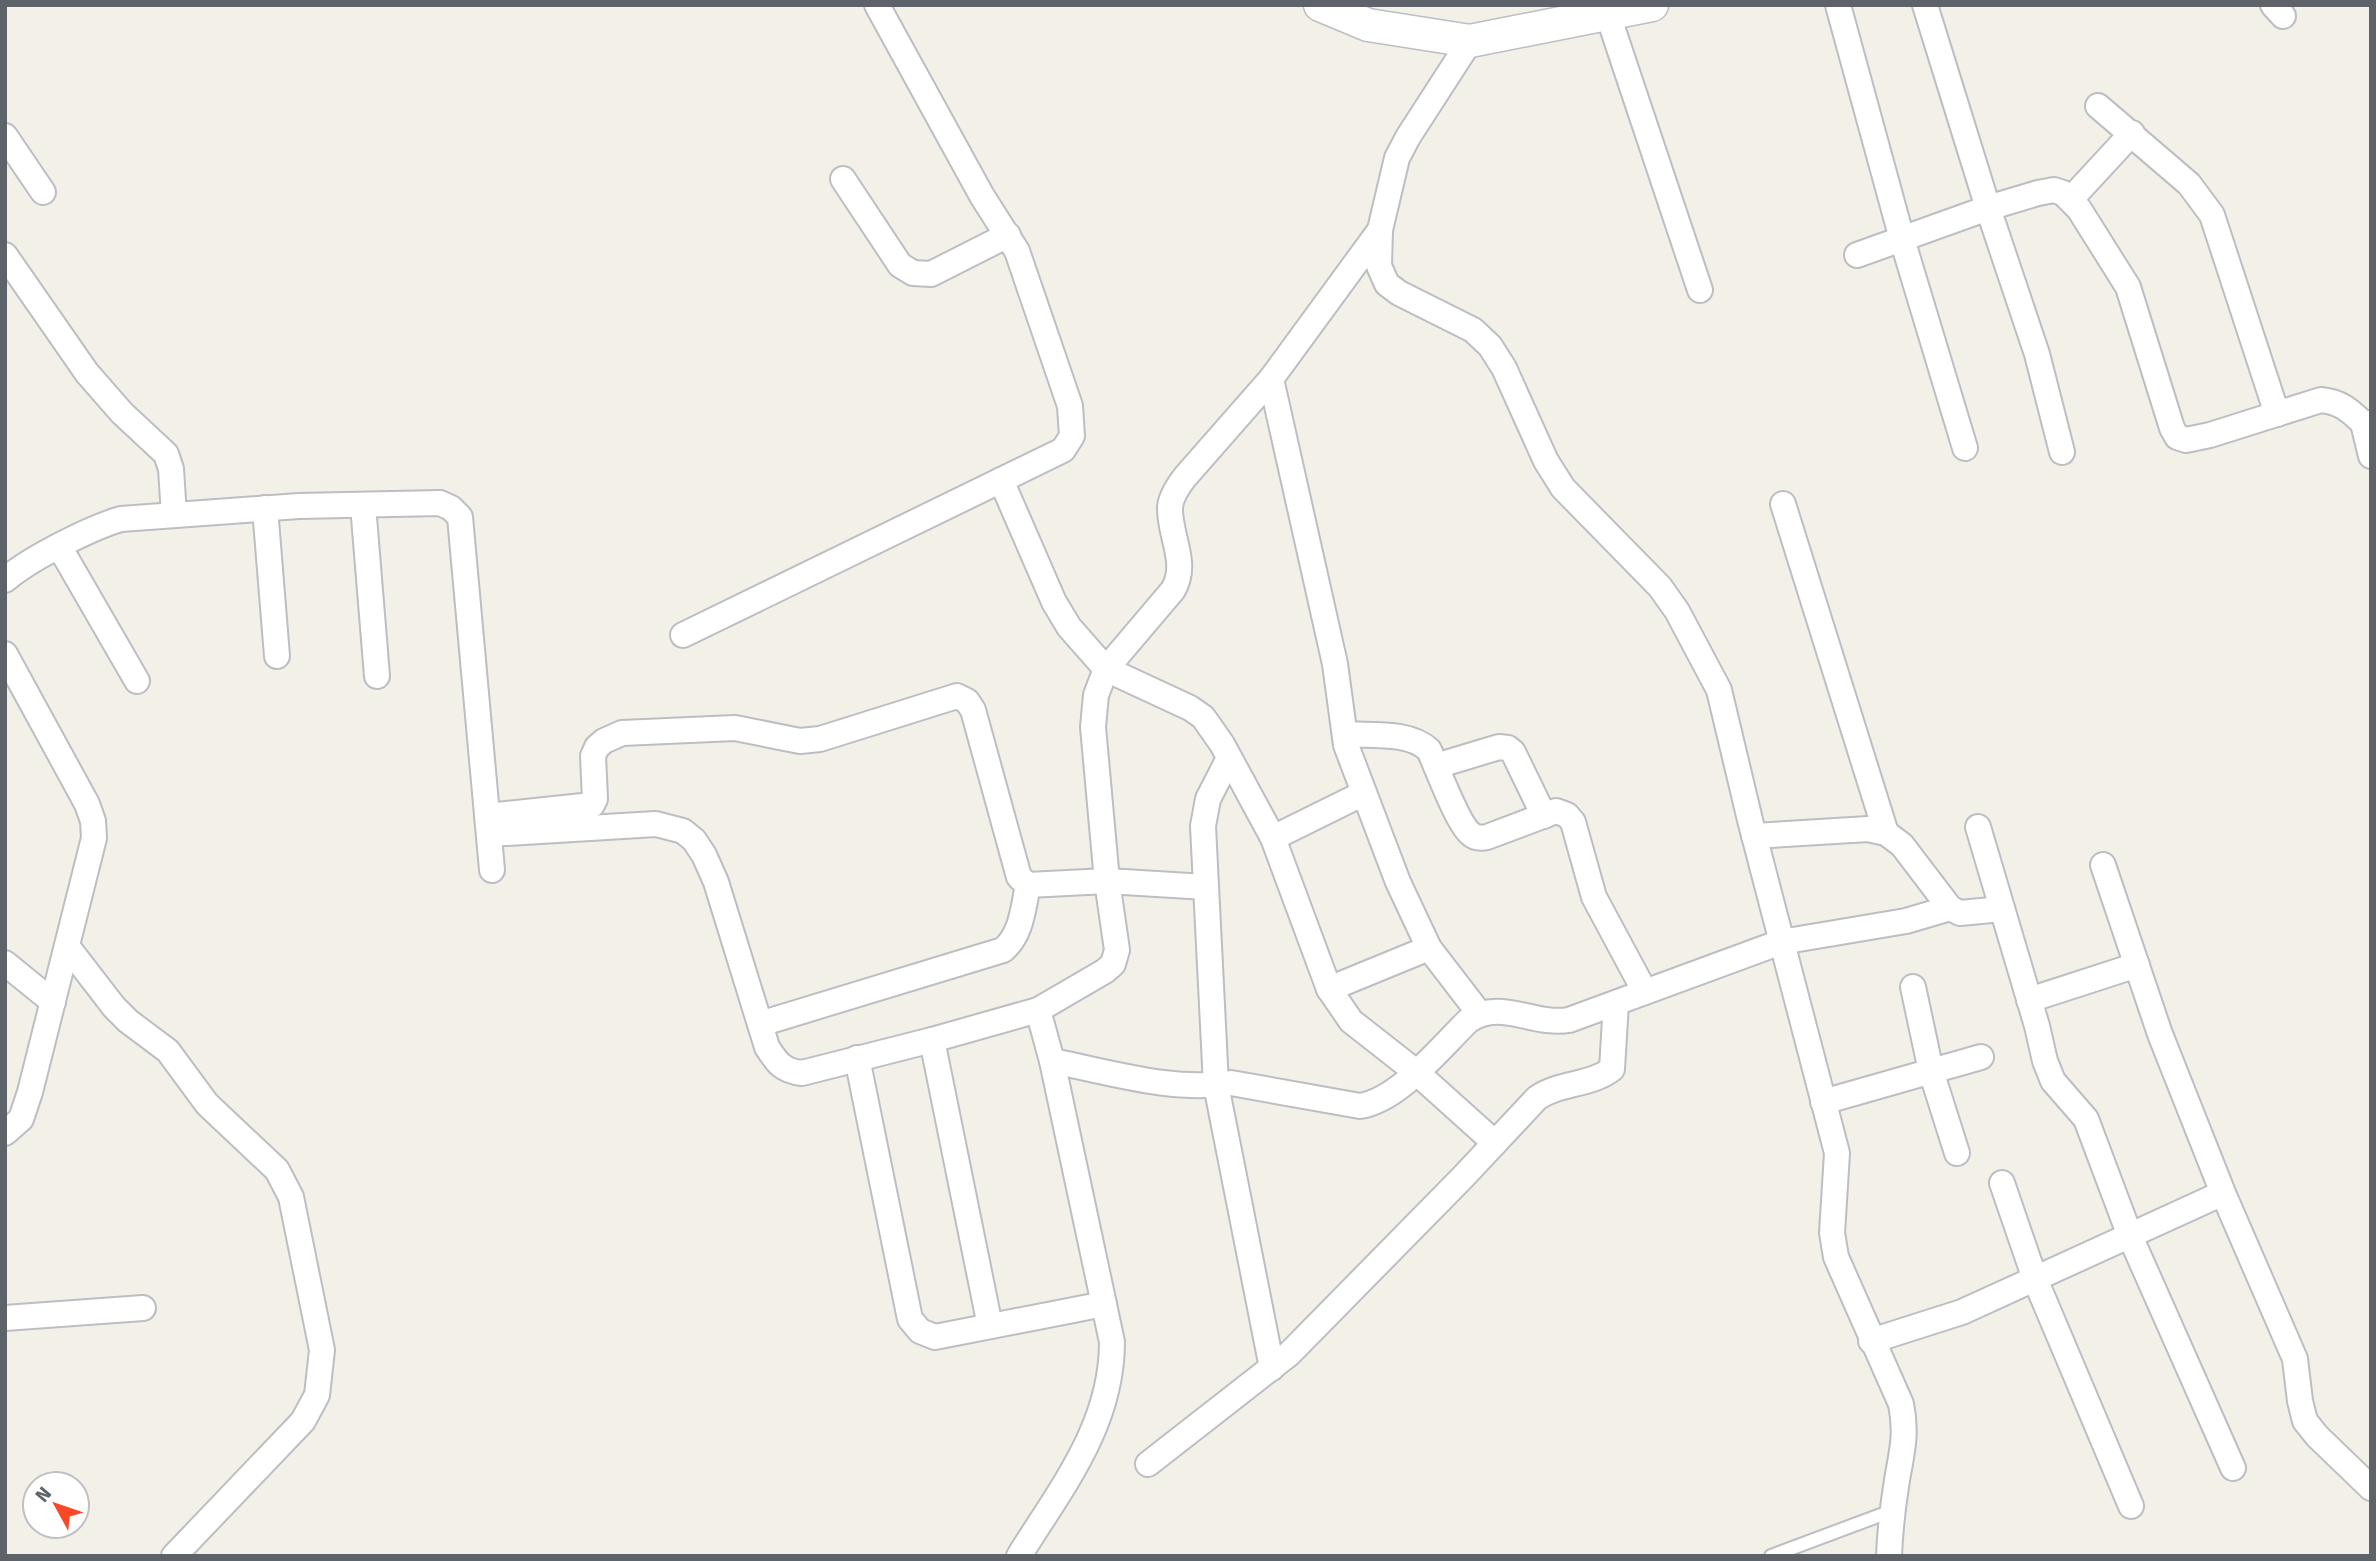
<svg xmlns="http://www.w3.org/2000/svg" width="2376" height="1561" font-family="'Fira Sans',sans-serif">
	<style>
		.lines { fill: none; stroke-linecap: round; stroke-linejoin: round }
		.service-casing { stroke: #bbbec3; stroke-width: 16 }
		.minor-casing { stroke: #bbbec3; stroke-width: 28 }
		.tertiary-casing { stroke: #bbbec3; stroke-width: 35 }
		.service { stroke: #fff; stroke-width: 12 }
		.minor { stroke: #fff; stroke-width: 24 }
		.tertiary { stroke: #fff; stroke-width: 32 }
	</style>
	<rect width="100%" height="100%" fill="#f2f0e7"/>
	<g class="lines">
		<g class="service-casing">
			<polyline id="service" points="1771,1556 1894,1510"/>
		</g>
		<g class="minor-casing">
			<g id="minor">
				<polyline points="1838,5 1902,239 1965,448"/>
				<polyline points="1925,5 1988,208 2037,354 2062,452"/>
				<polyline points="2273,5 2283,16"/>
				<polyline points="1608,15 1700,290"/>
				<path d="M1470,41L1408,137L1397,158L1380,230L1379,266L1387,284L1399,293L1473,330L1490,346L1504,368L1546,461L1563,488L1660,587L1677,611L1719,690L1750,820L1837,1153L1832,1233L1836,1257L1901,1404C1907,1434 1902,1451 1897,1480C1893,1505 1890,1531 1889,1556"/>
				<polyline points="2098,106 2189,184 2212,215 2277,414"/>
				<polyline points="5,136 43,192"/>
				<polyline points="843,179 900,265 913,273 931,274 1008,235"/>
				<polyline points="2071,199 2132,133"/>
				<polyline points="5,255 87,373 122,413 166,454 171,469 174,515"/>
				<path d="M1857,255L1988,208L2038,193L2054,190L2063,193L2079,209L2128,287L2172,428L2177,437L2186,440L2210,435L2321,400C2341,402 2349,410 2363,423H2371"/>
				<polyline points="1271,379 1335,664 1346,745 1398,882 1429,948 1479,1013"/>
				<polyline points="2363,423 2371,456"/>
				<polyline points="1001,480 1054,602 1069,627 1106,669 1190,708 1203,717 1222,744 1273,838 1329,989 1351,1021 1416,1072 1495,1143"/>
				<polyline points="1783,504 1886,833"/>
				<polyline points="363,505 377,676"/>
				<polyline points="265,508 277,656"/>
				<polyline points="59,546 137,681"/>
				<path d="M5,580C29,559 90,528 121,519L299,506L440,503L451,508L460,517L492,870"/>
				<polyline points="683,635 1063,450 1072,436 1070,406 1017,251 982,196 877,5"/>
				<polyline points="5,654 87,804 93,821 94,838 30,1092 21,1119 5,1133"/>
				<path d="M1345,734C1371,736 1409,731 1429,750C1437,767 1458,825 1471,834C1475,838 1482,838 1487,837L1556,811L1567,815L1573,822L1594,897L1645,992"/>
				<polyline points="1229,758 1208,799 1203,826 1216,1085 1272,1368"/>
				<polyline points="1436,766 1499,747 1508,748 1513,752 1544,816"/>
				<polyline points="487,816 592,805 595,799 593,756 597,747 604,741 622,733 735,728 800,741 820,739 957,696 967,701 973,710 1019,877 1028,885 1107,881 1206,887"/>
				<polyline points="1978,827 2037,1026 2045,1061 2053,1081 2086,1119 2130,1236 2233,1468"/>
				<path d="M489,834L656,824L683,831L694,840L704,855L716,882L767,1047C777,1063 783,1071 802,1073L932,1040L1038,1010L1105,971L1113,964L1117,950L1107,881L1093,727L1096,695L1106,669L1173,590C1189,563 1169,536 1170,507C1171,496 1178,486 1185,477L1271,379L1380,230"/>
				<polyline points="1754,836 1868,829 1886,833 1902,845 1950,908 1960,913 2002,909"/>
				<polyline points="1273,838 1364,793"/>
				<polyline points="2103,865 2160,1034 2223,1193 2295,1359 2300,1401 2305,1421 2317,1436 2371,1488"/>
				<polyline points="67,946 114,1007 128,1021 168,1051 207,1104 277,1170 291,1197 322,1350 317,1395 303,1421 174,1556"/>
				<polyline points="5,963 53,1002"/>
				<polyline points="1913,987 1931,1071 1957,1153"/>
				<polyline points="1329,989 1429,948"/>
				<polyline points="2029,1000 2137,965"/>
				<path d="M760,1024L1003,950C1022,934 1023,908 1028,885"/>
				<polyline points="932,1040 990,1326"/>
				<polyline points="857,1058 910,1319 920,1331 935,1337 1104,1304"/>
				<path d="M1052,1061C1110,1072 1171,1092 1231,1083L1360,1106C1399,1100 1439,1049 1468,1021C1500,998 1533,1026 1569,1020L1781,942L1906,921L1950,908"/>
				<polyline points="1823,1102 1981,1057"/>
				<polyline points="2002,1183 2035,1279 2131,1506"/>
				<polyline points="5,1318 143,1308"/>
				<polyline points="1871,1341 1962,1312 2223,1193"/>
				<path d="M1148,1464L1289,1354L1464,1176L1537,1098C1560,1082 1590,1086 1612,1069L1616,1003"/>
				<path d="M1019,1556C1061,1488 1112,1426 1112,1342L1052,1061L1038,1010"/>
			</g>
		</g>
		<g class="tertiary-casing">
			<polyline id="tertiary" points="1320,5 1368,25 1470,41 1652,5"/>
		</g>
		<use href="#service" class="service"/>
		<use href="#minor" class="minor"/>
		<use href="#tertiary" class="tertiary"/>
	</g>
	<rect width="2376" height="1561" fill="none" stroke="#5e6269" stroke-width="14"/>
	<g transform="translate(56 1505) rotate(310)"><circle r="33" fill="#ffffff" stroke="#bfc0c3" stroke-width="2"/>
	<path d="M0-5L12 26L0 18L-12 26Z" fill="#f94825"/>
	<text y="-10" font-size="19" font-weight="bold" text-anchor="middle" fill="#5e6269">N</text>
	</g>
</svg>
